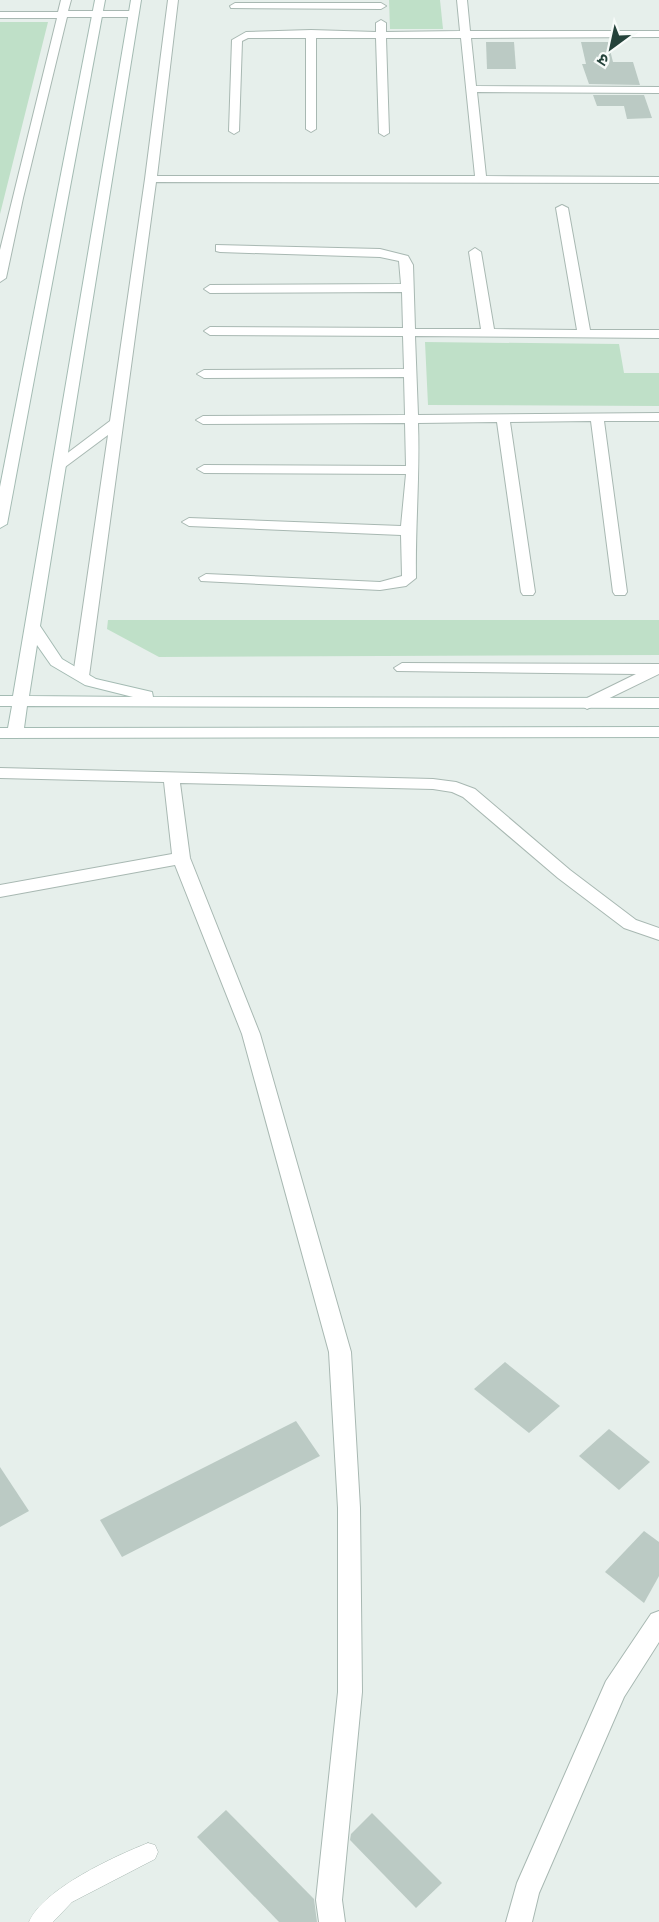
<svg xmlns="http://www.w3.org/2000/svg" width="659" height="1922" font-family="'Open Sans','Noto Sans Devanagari',sans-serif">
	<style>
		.green { fill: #bfe0c8 }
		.building { fill: #bbcac4 }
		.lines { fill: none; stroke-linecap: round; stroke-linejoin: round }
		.lane-casing { stroke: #a8b8b2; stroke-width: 1 }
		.street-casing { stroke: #a8b8b2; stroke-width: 2 }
		.secondary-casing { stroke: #a4bbb3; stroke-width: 2 }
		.lane { fill: #fff; fill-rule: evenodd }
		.street { fill: #fff; fill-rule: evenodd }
		.secondary { fill: #fff; fill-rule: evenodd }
	</style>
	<rect width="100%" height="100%" fill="#e6efeb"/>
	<g class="green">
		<polygon points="389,0 440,0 443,29 390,29"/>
		<polygon points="0,22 48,22 0,214"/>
		<polygon points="425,342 619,344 624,373 659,373 659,406 428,405"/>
		<polygon points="108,620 659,620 659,655 159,657 107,629"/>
	</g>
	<g class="building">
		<polygon points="486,42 514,42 516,69 487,69"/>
		<polygon points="581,42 608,42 613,62 633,62 640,85 589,84 582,64 586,64"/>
		<polygon points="593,95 644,95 652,118 627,119 624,106 597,106"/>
		<polygon points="505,1362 560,1406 529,1433 474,1389"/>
		<polygon points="296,1421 320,1456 122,1557 100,1520"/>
		<polygon points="609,1429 650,1462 619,1490 579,1456"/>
		<polygon points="0,1467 29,1511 0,1527"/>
		<polygon points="644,1531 659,1542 659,1576 644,1603 605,1572"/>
		<polygon points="226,1810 314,1899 317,1922 279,1922 197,1837"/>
		<polygon points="372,1813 442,1883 416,1908 350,1840 351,1834"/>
	</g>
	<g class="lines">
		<g class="lane-casing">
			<path id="lane" d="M148,1843L155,1845L158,1852L155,1859L72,1902L53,1922H29C43,1889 115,1856 148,1843Z"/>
		</g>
		<g class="street-casing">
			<g id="street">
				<polygon points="61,0 71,0 68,11 133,11 138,14 133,17 67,17 23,198 6,278 0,282 0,250 57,18 0,18 0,12 58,12"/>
				<polygon points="168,0 178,0 157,176 475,176 461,38 386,38 389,133 384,136 379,133 376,38 316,38 316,129 311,132 306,129 306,38 248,38 242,41 239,131 234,134 229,131 232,40 246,32 311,30 376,32 376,23 381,20 386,23 386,32 460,31 457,0 467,0 470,31 659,31 659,37 471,38 476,86 659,87 659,93 477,92 486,176 659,177 659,183 156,182 89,676 81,681 73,676 108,435 65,467 55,467 53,464 110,421 145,179"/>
				<polygon points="235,3 381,3 386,6 381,9 231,8 230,6"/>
				<path d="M562,205L568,208L590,330H659V338L415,336L418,415L659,413V421H604L627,592L625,595H615L613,592L591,421L510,422L535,592L533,595H523L521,592L497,422L418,423C420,475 415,526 416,578L406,586L380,590L201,581L199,578L206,574L380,582L402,576L401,535L189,526L182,522L189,518L401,526L406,474L204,473L197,469L204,465L406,466L405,423L203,424L196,420L203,416L405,415L404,377L204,378L197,374L204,370L404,369L403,336L210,335L204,331L210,327L403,328L402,292L210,293L204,289L210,285L401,284L399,261L380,257L220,252L216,251V245L380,249L408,256L413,265L415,329H481L469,252L475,248L481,252L494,329L577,330L556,208Z"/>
				<polygon points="402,663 659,664 659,674 587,709 579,704 581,701 636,674 397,671 394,668"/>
				<polygon points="0,768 433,779 456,782 475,789 570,870 636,920 659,928 659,940 624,928 558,878 463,797 452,792 433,789 180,783 190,858 260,1034 351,1352 360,1508 362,1692 342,1900 345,1922 319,1922 316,1900 338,1692 338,1508 329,1352 242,1034 175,865 0,897 0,885 172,854 164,782 0,778"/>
				<polygon points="659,1611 659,1642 624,1697 539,1893 532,1922 506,1922 517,1883 606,1681 651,1614"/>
			</g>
		</g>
		<g class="secondary-casing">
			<g id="secondary">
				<polygon points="95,0 105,0 7,524 0,528 0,487"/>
				<path d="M131,0H141L40,626L62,659L96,679L152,692L153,697L659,698V708L27,706L24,728L659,727V737L0,738V728H8L12,706H0V696H13ZM37,645L51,665L85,685L133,697L29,696Z"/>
			</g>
		</g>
		<use href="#lane" class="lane"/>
		<use href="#street" class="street"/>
		<use href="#secondary" class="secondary"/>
	</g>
	<g transform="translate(611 48) rotate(213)" stroke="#f7fbf9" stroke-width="4.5" paint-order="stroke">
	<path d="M0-4.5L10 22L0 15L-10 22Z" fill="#24423a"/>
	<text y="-9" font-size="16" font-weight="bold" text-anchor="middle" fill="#24423a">उ</text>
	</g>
</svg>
